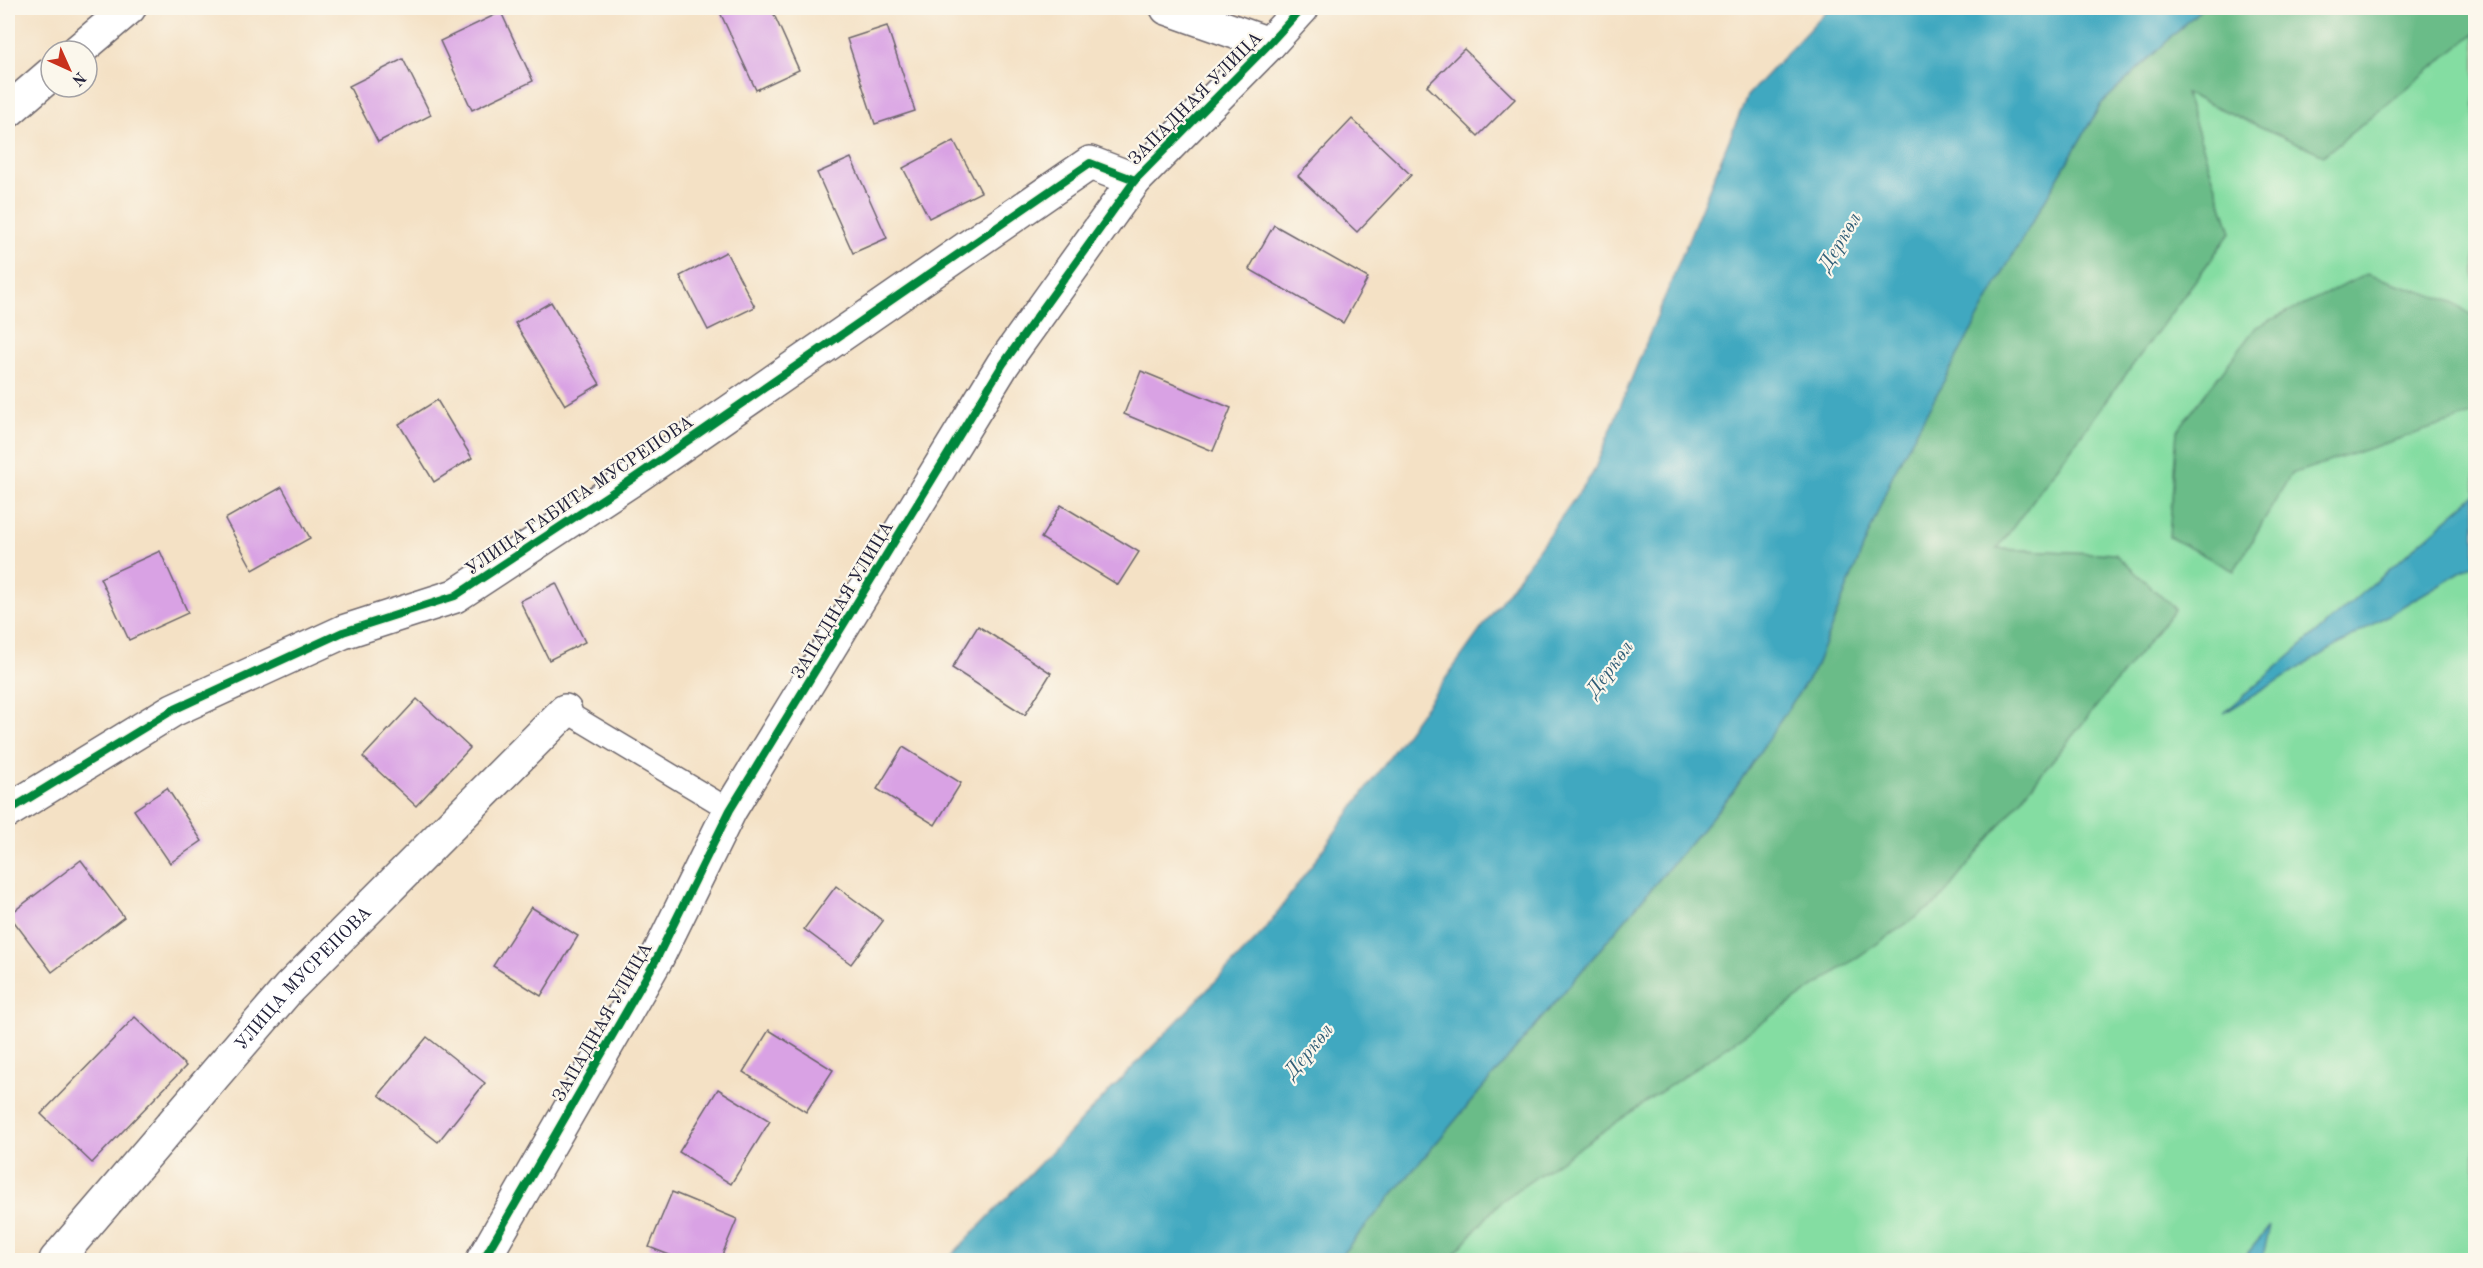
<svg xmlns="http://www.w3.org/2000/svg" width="2483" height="1268" font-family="'Old Standard TT',serif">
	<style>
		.green { fill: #84dda2; stroke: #53806e; stroke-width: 1.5 }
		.forest { fill: #6bbc88; stroke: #466f62; stroke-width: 1.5 }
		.water { fill: #40a8c0; stroke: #31657e; stroke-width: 1.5 }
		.building { fill: #d9a2e4 }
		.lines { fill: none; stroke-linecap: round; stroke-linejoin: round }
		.service-casing { stroke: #6c656b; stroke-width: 24 }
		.minor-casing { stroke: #6c656b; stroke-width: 36 }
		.service { stroke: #fff; stroke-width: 21 }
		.minor { stroke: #fff; stroke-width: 33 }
		.cycleway-casing { stroke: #fbf7ec; stroke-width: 11 }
		.cycleway { stroke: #00873e; stroke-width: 8 }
		.labels { text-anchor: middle; stroke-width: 4.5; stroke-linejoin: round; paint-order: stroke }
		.street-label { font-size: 18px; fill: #22223b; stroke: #fbf7ec }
		.water-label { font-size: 20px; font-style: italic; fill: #305e77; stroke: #fbf7ec }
	</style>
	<rect width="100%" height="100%" fill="#fbf7ec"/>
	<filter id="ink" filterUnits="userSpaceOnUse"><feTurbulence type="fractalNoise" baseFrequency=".0167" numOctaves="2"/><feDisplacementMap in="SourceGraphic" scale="12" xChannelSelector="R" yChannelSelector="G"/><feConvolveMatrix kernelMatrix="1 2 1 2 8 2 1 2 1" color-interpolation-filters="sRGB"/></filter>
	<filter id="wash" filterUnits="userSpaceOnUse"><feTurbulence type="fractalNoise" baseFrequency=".008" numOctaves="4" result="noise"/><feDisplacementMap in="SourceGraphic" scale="24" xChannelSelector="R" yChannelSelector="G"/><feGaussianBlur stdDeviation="1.35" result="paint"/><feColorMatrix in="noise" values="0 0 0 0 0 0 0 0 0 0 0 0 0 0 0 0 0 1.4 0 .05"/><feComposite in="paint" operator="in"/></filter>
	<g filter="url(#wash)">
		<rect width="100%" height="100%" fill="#f4e1c5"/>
		<polygon class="green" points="2475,33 2475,495 2228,710 2475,563 2475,1253 2465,1260 2262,1260 2269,1227 2242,1260 1449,1260 1500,1202 2115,554 1996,549 2231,232 2185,93 2324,155"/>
		<g class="forest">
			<polygon points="2202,8 2475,8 2475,33 2324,155 2185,93 2231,232 1997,549 2115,554 2175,609 1938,902 1500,1202 1449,1260 1337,1260 1733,792 1814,670 1892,476 2011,258 2101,104"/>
			<polygon points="2367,274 2453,302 2475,318 2475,414 2291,474 2234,571 2169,537 2177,431 2256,327"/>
		</g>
		<g class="water">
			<polygon points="1829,8 2202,8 2101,104 2011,258 1892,476 1814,670 1733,792 1337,1260 947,1260 1265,930 1593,473 1747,96"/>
			<polygon points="2475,495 2475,563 2224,713"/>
			<polygon points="2270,1226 2262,1260 2242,1260"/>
		</g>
		<g id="blocks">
			<g class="building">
				<polygon points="718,8 771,8 799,70 756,90"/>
				<polygon points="501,12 533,81 472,110 440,41"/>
				<polygon points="887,26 915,111 875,124 847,39"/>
				<polygon points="1464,49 1515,99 1478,136 1427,86"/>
				<polygon points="403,59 431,115 378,142 349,86"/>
				<polygon points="1352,119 1411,175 1357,232 1298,176"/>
				<polygon points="954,141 981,192 929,218 903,168"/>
				<polygon points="851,158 887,238 853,253 817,173"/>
				<polygon points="1274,225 1368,278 1343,323 1249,269"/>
				<polygon points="726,252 755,307 708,330 680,276"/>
				<polygon points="551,302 600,384 565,405 515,323"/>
				<polygon points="1141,371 1231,408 1213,451 1124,414"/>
				<polygon points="437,400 472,458 434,482 399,424"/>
				<polygon points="282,487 310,538 253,570 225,519"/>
				<polygon points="1061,505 1139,552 1118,585 1041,538"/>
				<polygon points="160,551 188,613 129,640 100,578"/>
				<polygon points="556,583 585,642 549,660 520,601"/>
				<polygon points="978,626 1051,673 1025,715 952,668"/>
				<polygon points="417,699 470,748 416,806 363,757"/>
				<polygon points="903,747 961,783 935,825 877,789"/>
				<polygon points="167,788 202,841 170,863 134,810"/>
				<polygon points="81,860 124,917 52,972 9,915"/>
				<polygon points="836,886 883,921 851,964 804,929"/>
				<polygon points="531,907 578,936 541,996 493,966"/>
				<polygon points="135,1017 186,1066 92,1163 41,1114"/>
				<polygon points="769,1030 833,1070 806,1112 743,1072"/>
				<polygon points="427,1037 485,1083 438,1142 379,1095"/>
				<polygon points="718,1089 770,1121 731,1184 679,1152"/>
				<polygon points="672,1192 737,1219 720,1260 682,1260 649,1247"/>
			</g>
		</g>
	</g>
	<g filter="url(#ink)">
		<use href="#blocks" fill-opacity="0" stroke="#6c656b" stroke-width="1.5"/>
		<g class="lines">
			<g class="service-casing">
				<polyline id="service" points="565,711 730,810"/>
			</g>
			<g class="minor-casing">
				<g id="minor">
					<polyline points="1167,8 1269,44"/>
					<polyline points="78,51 129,8"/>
					<polyline points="8,111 51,74"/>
					<polyline points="8,811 173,710 343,632 455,596 631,480 1090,163 1135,180"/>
					<path id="s1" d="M56,1260L289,988L565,711"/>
					<polyline points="483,1260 657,958 730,810 1003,364 1135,180 1269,44 1302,8"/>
				</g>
			</g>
			<use href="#service" class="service"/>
			<use href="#minor" class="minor"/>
			<g class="cycleway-casing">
				<g id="cycleway">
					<polyline points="8,811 173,710 343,632 455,596 631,480 1090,163 1135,180"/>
					<polyline points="483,1260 657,958 730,810 1003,364 1135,180 1269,44 1302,8"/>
				</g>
			</g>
			<use href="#cycleway" class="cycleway"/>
		</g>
	</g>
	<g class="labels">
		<g class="street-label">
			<text transform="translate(1195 98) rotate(-45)" y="6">ЗАПАДНАЯ УЛИЦА</text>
			<text transform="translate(579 495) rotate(-34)" y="6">УЛИЦА ГАБИТА МУСРЕПОВА</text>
			<text transform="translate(842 600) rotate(-59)" y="6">ЗАПАДНАЯ УЛИЦА</text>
			<text dy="6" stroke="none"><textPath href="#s1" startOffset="375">УЛИЦА МУСРЕПОВА</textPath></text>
			<text transform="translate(602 1022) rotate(-60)" y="6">ЗАПАДНАЯ УЛИЦА</text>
		</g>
		<g class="water-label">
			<text transform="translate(1839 241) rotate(-59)" y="7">Деркөл</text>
			<text transform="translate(1609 668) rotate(-53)" y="7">Деркөл</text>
			<text transform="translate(1308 1050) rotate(-50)" y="7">Деркөл</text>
		</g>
	</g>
	<rect width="2483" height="1268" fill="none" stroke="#fbf7ec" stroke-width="30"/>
	<g transform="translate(69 69) rotate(135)"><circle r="28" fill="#fbf7ec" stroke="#a4a2a5" stroke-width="1.5"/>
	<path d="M0-4.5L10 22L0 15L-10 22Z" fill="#c8321e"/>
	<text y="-9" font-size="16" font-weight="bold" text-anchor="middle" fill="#22223b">N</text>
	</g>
</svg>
